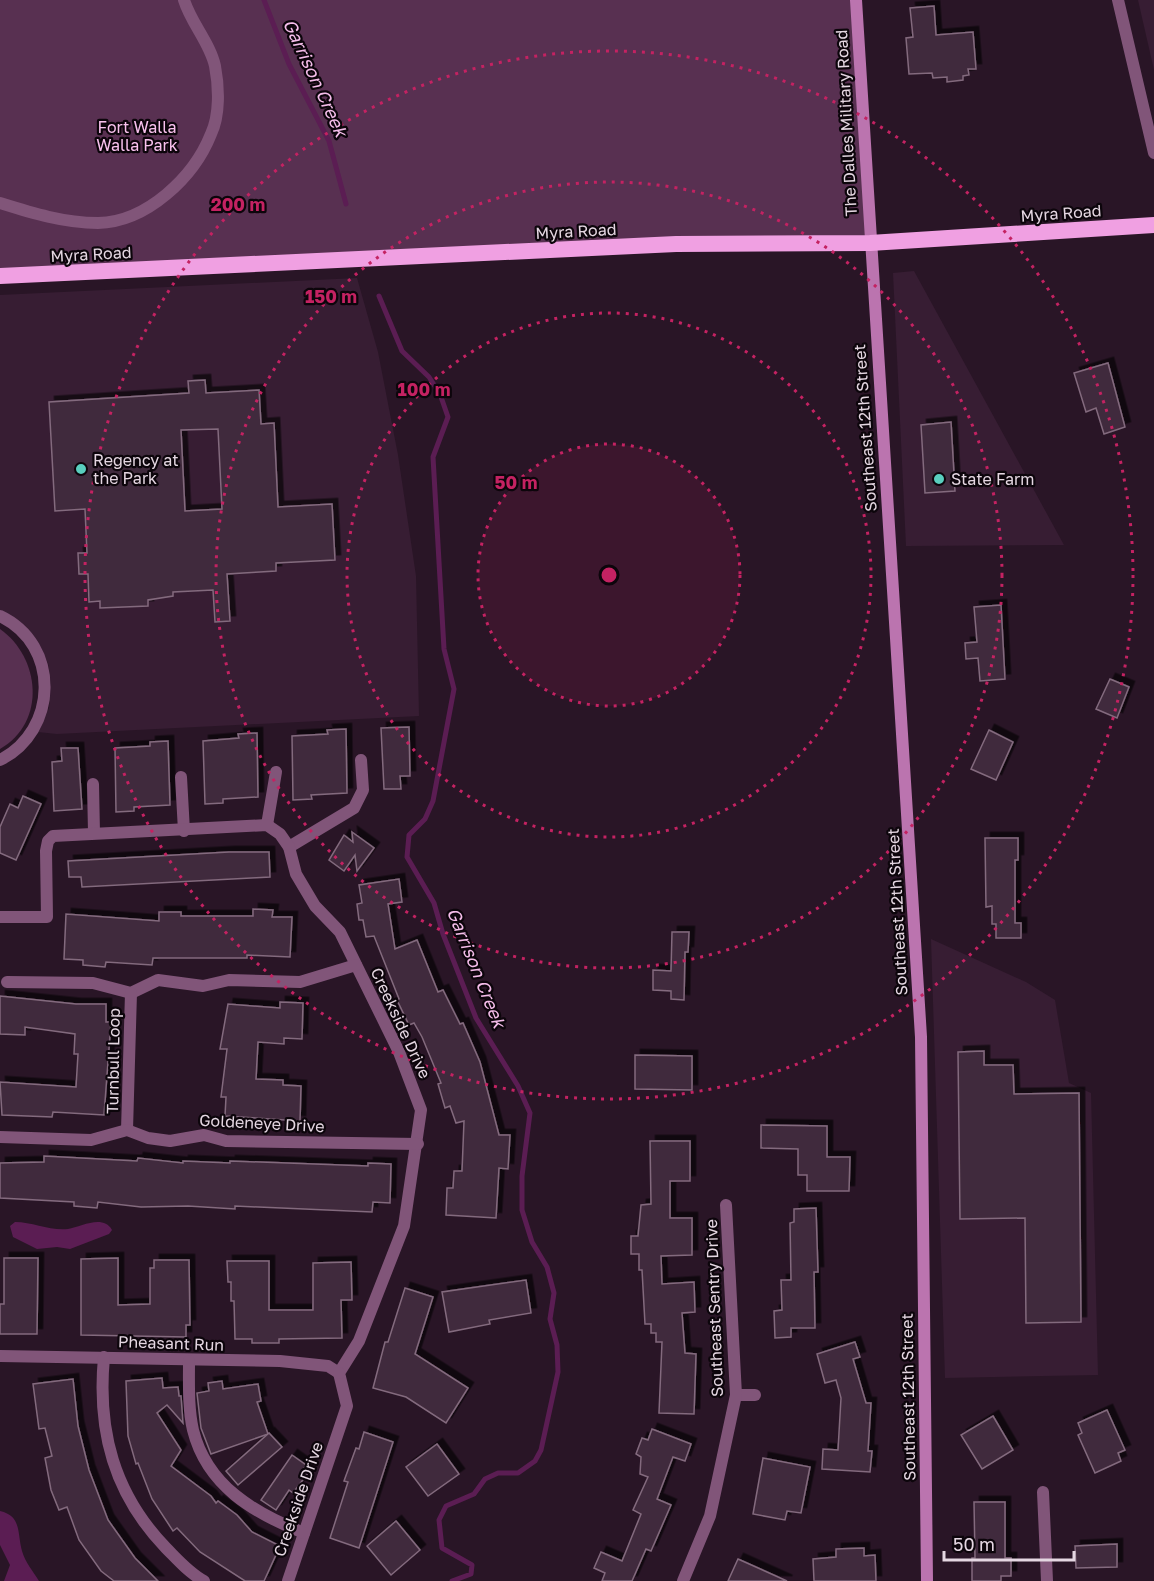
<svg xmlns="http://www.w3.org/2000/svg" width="1154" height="1581" font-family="'Golos Text',sans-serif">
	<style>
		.built { fill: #371d33 }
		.green { fill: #583051 }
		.water { fill: #5b1d53 }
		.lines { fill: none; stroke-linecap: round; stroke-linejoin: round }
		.stream { stroke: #5b1d53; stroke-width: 5 }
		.building { fill: #412b3c; stroke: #836a7e; stroke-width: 1.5; fill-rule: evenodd; filter: url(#shadow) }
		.minor { stroke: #815579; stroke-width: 12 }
		.secondary { stroke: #bb74af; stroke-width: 12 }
		.trunk { stroke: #f0a0e2; stroke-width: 16 }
		.ring { fill: none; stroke: #c42262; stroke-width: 3; stroke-dasharray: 3 6 }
		.poi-dot { fill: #59cebe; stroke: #0c050b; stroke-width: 2 }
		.labels { text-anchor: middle; stroke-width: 4.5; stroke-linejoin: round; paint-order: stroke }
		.street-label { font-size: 16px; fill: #e5d7e2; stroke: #0c050b }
		.park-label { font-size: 16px; fill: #f9c1ee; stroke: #0c050b }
		.poi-label { font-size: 16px; fill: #e5d7e2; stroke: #0c050b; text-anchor: start }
		.water-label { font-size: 18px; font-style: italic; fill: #f4bce9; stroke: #0c050b }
		.centre { fill: #c42262; stroke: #0c050b; stroke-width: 3 }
		.ring-label { font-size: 18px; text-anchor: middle; font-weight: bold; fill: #c42262; stroke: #0c050b; stroke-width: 4.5; stroke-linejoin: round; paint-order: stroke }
	</style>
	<defs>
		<filter id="shadow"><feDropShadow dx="5.5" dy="-5.5" stdDeviation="0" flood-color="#0009"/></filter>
	</defs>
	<rect width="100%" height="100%" fill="#291526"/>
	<g class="built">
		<polygon points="1138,0 1154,0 1154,70"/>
		<polygon points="914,271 1064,545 906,546 893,273"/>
		<polygon points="357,278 378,352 398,455 416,576 419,716 57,734 38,732 49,708 51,684 48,663 37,643 16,620 0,610 0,295"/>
		<polygon points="931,939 1026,982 1055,1000 1069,1083 1091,1093 1098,1375 945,1378"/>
	</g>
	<g class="green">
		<polygon points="0,0 856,0 870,243 0,277"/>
		<path d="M0,629C40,657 47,722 0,749Z"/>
	</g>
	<g class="water">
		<path d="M15,1222C33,1222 50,1231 68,1229C81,1227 103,1214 112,1230L109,1234L70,1249L57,1247L37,1249L13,1237L10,1226Z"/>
		<path d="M0,1511C22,1516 17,1533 22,1551C25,1562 33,1571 39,1581H4L10,1565L0,1545Z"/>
	</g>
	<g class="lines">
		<g class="stream">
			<polyline points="264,0 289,64 329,141 346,204"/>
			<polyline points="379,296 402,351 429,377 440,394 448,417 433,457 444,649 454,689 433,801 425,819 409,835 407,857 434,903 443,934 476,1018 518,1086 530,1113 522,1176 522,1210 532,1242 547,1267 554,1293 550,1319 557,1345 558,1372 541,1450 535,1461 518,1473 498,1473 485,1479 474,1494 446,1506 439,1520 442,1548 472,1565 471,1574 452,1581"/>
		</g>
	</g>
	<g class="building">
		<polygon points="934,6 936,35 973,32 976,69 968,69 969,75 963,76 963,80 947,82 947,77 933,78 932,73 909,74 906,38 913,37 910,8"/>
		<polygon points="1108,363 1125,427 1104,434 1096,408 1086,412 1074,373"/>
		<path d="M205,380L206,393L259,390L261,424L274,423L278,507L332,504L335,560L276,563V571L227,574L230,621L215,622L213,590L173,592V596L148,600V606L100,608V601L89,602L88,574H79L78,553H87L85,509L55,511L49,402L189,393L188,381ZM218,429L222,509L185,511L181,430Z"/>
		<polygon points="951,422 955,491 925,493 921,425"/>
		<polygon points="1001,605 1005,679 980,681 978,658 966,659 965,643 977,642 974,607"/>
		<polygon points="1110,679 1129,687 1117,718 1096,709"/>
		<polygon points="409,727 410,776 400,776 401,789 384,789 381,728"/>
		<polygon points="346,729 347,793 311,795 312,799 293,800 292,736 328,734 327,730"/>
		<polygon points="989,730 1013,742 996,780 971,769"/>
		<polygon points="257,733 258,797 223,799 223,803 205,804 203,741 239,738 238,734"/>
		<polygon points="168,741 170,805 134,807 134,811 116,812 115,748 150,746 150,742"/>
		<polygon points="61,748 78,748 82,809 54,811 52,762 62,761"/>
		<polygon points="23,796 41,804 16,860 0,853 0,827 10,804 18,808"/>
		<polygon points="352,832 374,848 357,871 355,855 344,871 329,860 344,835 353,842"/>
		<polygon points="985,838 1018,838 1018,860 1015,860 1015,923 1021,923 1021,938 996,938 996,924 992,924 992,906 986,907"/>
		<polygon points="229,852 269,852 270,877 82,887 81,877 69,877 68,861"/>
		<polygon points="399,879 402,902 388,904 395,949 417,940 438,992 443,990 460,1024 463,1023 480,1062 499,1135 510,1135 508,1169 499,1168 496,1218 446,1215 447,1188 453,1188 454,1171 462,1171 464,1121 456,1123 450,1106 445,1108 438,1084 441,1083 422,1037 414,1023 409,1025 397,1000 399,999 374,936 366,937 363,920 359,920 357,904 362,903 359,885"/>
		<polygon points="253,909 273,910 272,917 292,917 290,957 247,955 247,958 153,958 152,965 106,962 105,967 83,965 83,960 64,959 66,914 159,921 159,912 181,912 181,916 253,916"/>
		<polygon points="672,932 689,932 688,952 685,952 684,1000 671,999 671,991 653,990 653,970 671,971"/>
		<polygon points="0,996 76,1004 106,1004 106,1022 111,1022 104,1115 53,1112 52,1117 2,1115 0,1082 76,1087 78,1054 74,1054 75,1034 25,1027 25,1035 0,1034"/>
		<polygon points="280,1002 303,1003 302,1039 284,1038 284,1044 258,1042 256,1079 283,1080 283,1085 301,1086 300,1121 225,1116 226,1097 221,1097 227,1049 220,1049 228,1004 280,1008"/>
		<polygon points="984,1051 984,1065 1013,1065 1014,1094 1079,1093 1081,1322 1026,1323 1025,1218 960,1219 958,1052"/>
		<polygon points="635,1055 692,1056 692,1090 635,1089"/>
		<polygon points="761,1125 827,1126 827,1157 850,1157 849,1191 807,1191 807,1175 798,1175 798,1149 761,1148"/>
		<polygon points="650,1141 690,1141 690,1181 670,1181 670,1218 692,1218 692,1255 661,1256 662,1284 694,1282 695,1312 682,1313 685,1353 696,1354 694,1414 659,1413 662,1342 656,1342 656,1333 651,1333 651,1324 645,1324 642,1270 639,1270 639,1254 631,1254 631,1236 638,1236 641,1205 651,1204"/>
		<polygon points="44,1156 137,1161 138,1158 183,1163 183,1161 230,1163 230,1161 368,1166 368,1163 391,1164 390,1203 373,1202 372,1212 235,1206 235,1209 188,1206 141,1207 98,1202 97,1208 74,1206 74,1202 0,1198 0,1163 44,1162"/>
		<polygon points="816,1208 818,1272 814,1272 815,1328 791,1328 791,1337 775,1338 774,1311 782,1310 781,1280 791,1280 790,1223 794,1222 794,1209"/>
		<polygon points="4,1258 38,1258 37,1334 0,1334 0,1304 4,1304"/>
		<polygon points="118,1258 118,1305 150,1304 150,1268 154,1268 154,1260 189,1260 190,1325 186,1325 186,1337 81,1335 81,1259"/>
		<polygon points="227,1261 269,1261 269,1310 313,1310 313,1263 351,1262 352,1300 341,1300 342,1338 279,1339 279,1343 252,1343 252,1339 235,1339 234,1301 231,1301 231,1282 228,1282"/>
		<polygon points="526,1280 531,1313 489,1320 490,1324 449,1332 442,1292"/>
		<polygon points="405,1288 433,1297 415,1354 468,1388 446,1423 406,1397 373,1388 385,1342 388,1342"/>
		<polygon points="855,1342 860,1357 853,1359 866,1403 871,1403 868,1451 872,1451 870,1472 822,1469 823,1449 838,1450 841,1398 836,1380 825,1383 817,1354"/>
		<polygon points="162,1378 163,1388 178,1387 179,1396 181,1396 183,1423 167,1405 157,1413 181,1450 171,1466 211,1496 216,1503 218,1501 237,1515 252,1532 280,1546 264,1581 245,1581 200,1552 177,1528 173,1531 152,1499 138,1463 136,1464 128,1436 126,1381"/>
		<polygon points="73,1379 78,1426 89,1470 108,1520 135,1558 158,1581 114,1581 101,1571 79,1540 67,1507 59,1510 51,1490 45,1458 52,1456 45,1428 39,1429 33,1384"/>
		<polygon points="222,1381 223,1389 258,1384 261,1401 257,1402 268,1434 211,1454 201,1428 197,1393 209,1391 208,1383"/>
		<polygon points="1107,1410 1125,1450 1118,1453 1121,1461 1095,1473 1078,1435 1082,1433 1078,1423"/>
		<polygon points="993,1416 1013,1450 982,1469 961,1435"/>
		<polygon points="652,1429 691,1444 685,1461 673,1457 657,1499 671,1505 651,1551 646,1549 632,1581 602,1581 605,1573 594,1568 601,1552 622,1561 641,1514 633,1510 648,1477 640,1474 641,1457 636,1454 642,1438 648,1440"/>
		<polygon points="364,1432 393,1442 359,1548 330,1538 348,1482 344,1481 356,1448 359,1449"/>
		<polygon points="269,1433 282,1447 238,1485 226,1471"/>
		<polygon points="437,1444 459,1474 428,1496 406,1467"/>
		<polygon points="292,1455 306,1465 303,1470 308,1473 293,1493 289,1490 276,1510 261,1500"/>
		<polygon points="763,1458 810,1467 801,1513 787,1511 785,1520 753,1514"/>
		<polygon points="974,1502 1005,1502 1005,1558 1011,1558 1011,1576 1001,1576 1001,1581 972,1581 972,1558 975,1558"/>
		<polygon points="396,1521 420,1550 391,1575 367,1546"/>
		<polygon points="1117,1544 1117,1567 1076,1568 1075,1546"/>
		<polygon points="864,1548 864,1556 875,1555 876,1581 814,1581 813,1559 836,1557 836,1549"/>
		<polygon points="738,1559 787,1581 728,1581"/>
	</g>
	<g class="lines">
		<g class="minor">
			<polyline points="1118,0 1154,153"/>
			<path d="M0,203C32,213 64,223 98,223C147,222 194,177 211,134C220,115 219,87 215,66C210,43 191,23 184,0"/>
			<path d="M0,616C61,645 58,731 0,760"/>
			<polyline points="181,777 184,831"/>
			<polyline points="93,784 94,833"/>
			<polyline points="267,825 276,772"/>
			<polyline points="289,847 354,808 363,790 361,760"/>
			<polyline points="0,917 47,917 46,851 48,841 53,836 267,825 280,834 289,847 296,874 315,906 340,932 399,1052 421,1110 404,1226 359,1341 339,1373 347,1406 288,1581"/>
			<polyline points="7,982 93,983 131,993 158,980 203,986 229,980 300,982 356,965"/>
			<polyline points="127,1130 131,993"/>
			<polyline points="0,1137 91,1140 127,1130 148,1138 170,1141 204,1135 226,1141 418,1144"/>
			<polyline points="0,1356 280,1361 328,1366 339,1373"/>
			<path d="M104,1357C97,1431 114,1494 166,1548C178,1560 189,1573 204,1581"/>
			<path d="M189,1361C189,1384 188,1408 193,1430C207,1486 254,1513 304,1533"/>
			<polyline points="736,1395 755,1395"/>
			<polyline points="1043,1492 1047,1581"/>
			<polyline points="683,1581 710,1516 736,1395 726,1205"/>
		</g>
		<polyline class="secondary" points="856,0 921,1037 927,1581"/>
		<polyline class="trunk" points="0,276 676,244 870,243 1154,225"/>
	</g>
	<circle cx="609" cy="575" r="131" fill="#c42262" fill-opacity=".12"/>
	<g class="ring">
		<circle cx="609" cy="575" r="131"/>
		<circle cx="609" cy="575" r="262"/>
		<circle cx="609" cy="575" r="393"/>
		<circle cx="609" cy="575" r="524"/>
	</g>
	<g class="poi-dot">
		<circle cx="81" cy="469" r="6"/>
		<circle cx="939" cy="479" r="6"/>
	</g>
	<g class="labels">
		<g class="street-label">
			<text transform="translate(846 123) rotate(-93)" y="6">The Dalles Military Road</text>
			<text transform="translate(1061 213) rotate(-4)" y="6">Myra Road</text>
			<text transform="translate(576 231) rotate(-3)" y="6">Myra Road</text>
			<text transform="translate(91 254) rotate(-3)" y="6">Myra Road</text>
			<text transform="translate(865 428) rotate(-94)" y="6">Southeast 12th Street</text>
			<text transform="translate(897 912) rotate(-93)" y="6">Southeast 12th Street</text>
			<text transform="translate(401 1023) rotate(65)" y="6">Creekside Drive</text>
			<text transform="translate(113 1061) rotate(-89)" y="6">Turnbull Loop</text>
			<text transform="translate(262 1123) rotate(3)" y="6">Goldeneye Drive</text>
			<text transform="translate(714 1308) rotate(-92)" y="6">Southeast Sentry Drive</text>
			<text transform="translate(171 1343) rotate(2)" y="6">Pheasant Run</text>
			<text transform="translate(908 1397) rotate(-91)" y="6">Southeast 12th Street</text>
			<text transform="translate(298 1499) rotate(-71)" y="6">Creekside Drive</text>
		</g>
		<g class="park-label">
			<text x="137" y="133">Fort Walla<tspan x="137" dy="18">Walla Park</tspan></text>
		</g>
		<g class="poi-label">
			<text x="93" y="466">Regency at<tspan x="93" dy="18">the Park</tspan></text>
			<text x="951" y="485">State Farm</text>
		</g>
		<g class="water-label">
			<text transform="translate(315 78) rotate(65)" y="6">Garrison Creek</text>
			<text transform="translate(476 968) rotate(68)" y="6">Garrison Creek</text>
		</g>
	</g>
	<circle cx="609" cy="575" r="9" class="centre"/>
	<g class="ring-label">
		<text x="238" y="211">200 m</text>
		<text x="331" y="303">150 m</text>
		<text x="424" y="396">100 m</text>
		<text x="516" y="489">50 m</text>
	</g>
	<path d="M944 1551v9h130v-9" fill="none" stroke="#e5d7e2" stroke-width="3"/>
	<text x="953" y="1551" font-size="18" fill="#e5d7e2" stroke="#0c050b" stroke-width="4.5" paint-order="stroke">50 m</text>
</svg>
